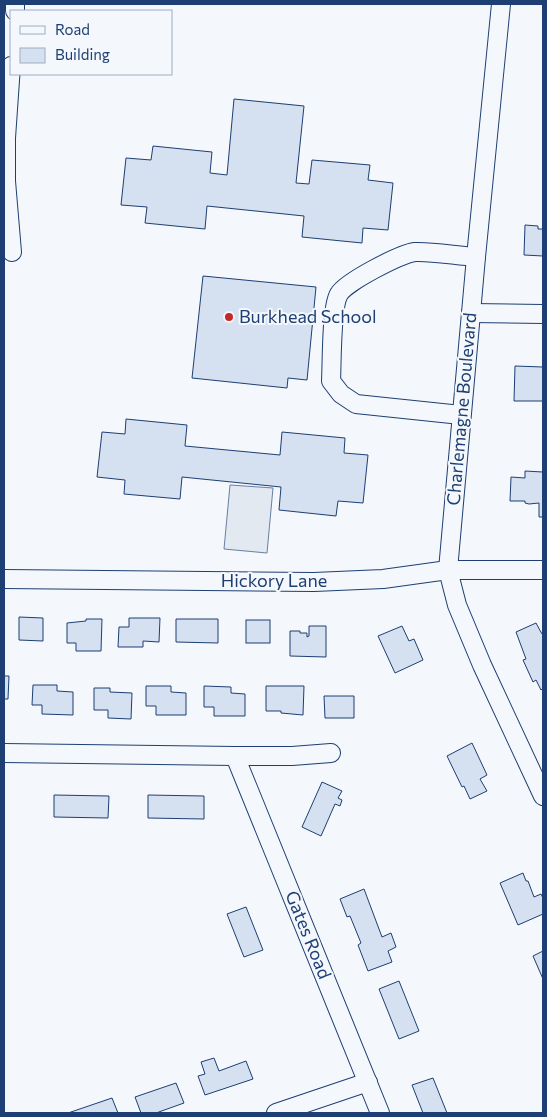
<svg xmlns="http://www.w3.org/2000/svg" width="547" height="1117" font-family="Commissioner,sans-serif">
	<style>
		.green { fill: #e3e9f0; stroke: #687fa3 }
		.building { fill: #d5e0f0; stroke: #1d3f73 }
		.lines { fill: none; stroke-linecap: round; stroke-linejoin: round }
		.minor-casing { stroke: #1d3f73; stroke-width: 20 }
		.minor { stroke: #f4f7fb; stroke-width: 18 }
		.poi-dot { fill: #c62828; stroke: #f4f7fb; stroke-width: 2 }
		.labels { text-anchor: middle; stroke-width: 4; stroke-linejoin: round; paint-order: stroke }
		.poi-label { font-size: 18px; fill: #1d3f73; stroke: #f4f7fb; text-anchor: start }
		.street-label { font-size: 18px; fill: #1d3f73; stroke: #f4f7fb }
	</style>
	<rect width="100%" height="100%" fill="#f4f7fb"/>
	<polygon class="green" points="230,485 273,488 267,553 224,549"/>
	<g class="building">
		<polygon points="234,99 304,106 296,183 309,184 312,160 370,165 368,180 393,183 388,230 363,228 362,243 302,237 304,216 207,206 205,229 145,223 147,207 121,205 126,158 151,160 153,146 212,152 210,173 227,175"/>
		<polygon points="525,225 538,226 538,229 543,229 543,256 524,255"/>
		<polygon points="203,276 316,287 307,380 288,378 287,388 192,378"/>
		<polygon points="515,366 543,367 543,401 514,401"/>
		<polygon points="126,419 187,425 185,446 280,455 282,432 345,438 344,453 368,455 363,503 338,501 336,516 279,510 281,487 182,477 180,499 124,494 125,480 97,477 102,432 125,434"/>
		<polygon points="525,471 543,472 543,517 539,517 539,503 529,504 525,503 525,501 510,501 511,477 525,478"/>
		<polygon points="19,617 43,618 43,641 19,640"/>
		<polygon points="129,618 160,618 159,642 143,641 143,647 118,647 119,627 129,627"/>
		<polygon points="86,619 102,619 101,651 76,651 76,643 67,643 67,623 86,621"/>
		<polygon points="176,619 218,619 218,643 176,642"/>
		<rect x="246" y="620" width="24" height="23"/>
		<polygon points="536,623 542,634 543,634 543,692 542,689 541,690 536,680 533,682 523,660 526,659 516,632"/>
		<polygon points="309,626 326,626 326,657 290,656 290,631 300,631 300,633 307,633 307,637 309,636"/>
		<polygon points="402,626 409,641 414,639 423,660 395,673 378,636"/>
		<polygon points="4,676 9,676 8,699 4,699"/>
		<polygon points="33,685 57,685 57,691 73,692 73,715 42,714 42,705 32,705"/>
		<polygon points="146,686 171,686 171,692 186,693 186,715 156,715 156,706 146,706"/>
		<polygon points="204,686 231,687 231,693 245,694 245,716 214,716 214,707 204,707"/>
		<polygon points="266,686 304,686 303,715 281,713 281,711 266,711"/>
		<polygon points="94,688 110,688 110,692 132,693 131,719 108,718 108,710 94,710"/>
		<polygon points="324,696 354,696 354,718 325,718"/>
		<polygon points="472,743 487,775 480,779 487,791 470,799 464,786 462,787 447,756"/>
		<polygon points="322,782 342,791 338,798 342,800 340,806 335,804 321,836 302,827"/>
		<polygon points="54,795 109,796 108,818 54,817"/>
		<polygon points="148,795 204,796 204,819 148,818"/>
		<polygon points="523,873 526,881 528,881 534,897 541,894 543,898 543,914 518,925 500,883"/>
		<polygon points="364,889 382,937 391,933 396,947 388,951 392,962 368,971 358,945 361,943 350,916 347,917 340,899"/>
		<polygon points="246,907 263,950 244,957 227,914"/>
		<polygon points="543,951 543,979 533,956"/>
		<polygon points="399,981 419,1031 399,1039 379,989"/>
		<polygon points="214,1058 219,1071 246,1061 253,1079 205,1095 198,1076 205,1074 201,1062"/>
		<polygon points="433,1078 447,1113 423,1113 412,1085"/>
		<polygon points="176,1083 184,1103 156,1113 141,1113 135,1097"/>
		<polygon points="112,1098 118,1113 68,1113"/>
	</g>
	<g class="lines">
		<g class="minor-casing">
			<g id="minor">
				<polyline points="501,4 476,257 448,570 457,605 482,665 543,796"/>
				<polyline points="15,11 15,4"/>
				<polyline points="11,66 6,138 6,181 12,252"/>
				<polyline points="471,313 543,314"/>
				<path d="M461,415L356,404L341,394L331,381C332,364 331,307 339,294C346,282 400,254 415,252C431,251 458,256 476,257"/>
				<polyline points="4,579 314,582 383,579 448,570 543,570"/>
				<polyline points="4,753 235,756 380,1113"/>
				<polyline points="235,756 292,756 331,753"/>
				<polyline points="276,1113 368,1082"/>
			</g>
		</g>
		<use href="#minor" class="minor"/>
	</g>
	<circle class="poi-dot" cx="229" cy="317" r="5"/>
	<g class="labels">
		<g class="poi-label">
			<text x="239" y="323">Burkhead School</text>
		</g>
		<g class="street-label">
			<text transform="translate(462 409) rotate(-85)" y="6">Charlemagne Boulevard</text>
			<text x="274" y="587">Hickory Lane</text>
			<text transform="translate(308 935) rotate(68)" y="6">Gates Road</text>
		</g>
	</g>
	<rect width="547" height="1117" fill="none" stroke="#1d3f73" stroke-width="10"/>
	<rect x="10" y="10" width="162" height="65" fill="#f4f7fb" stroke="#9eadc5"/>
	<rect x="20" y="26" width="25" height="8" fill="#f4f7fb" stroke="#9eadc5"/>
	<text x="55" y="35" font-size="15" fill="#1d3f73">Road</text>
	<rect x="20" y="48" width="25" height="15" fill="#d5e0f0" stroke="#9eadc5"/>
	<text x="55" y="60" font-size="15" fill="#1d3f73">Building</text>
</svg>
